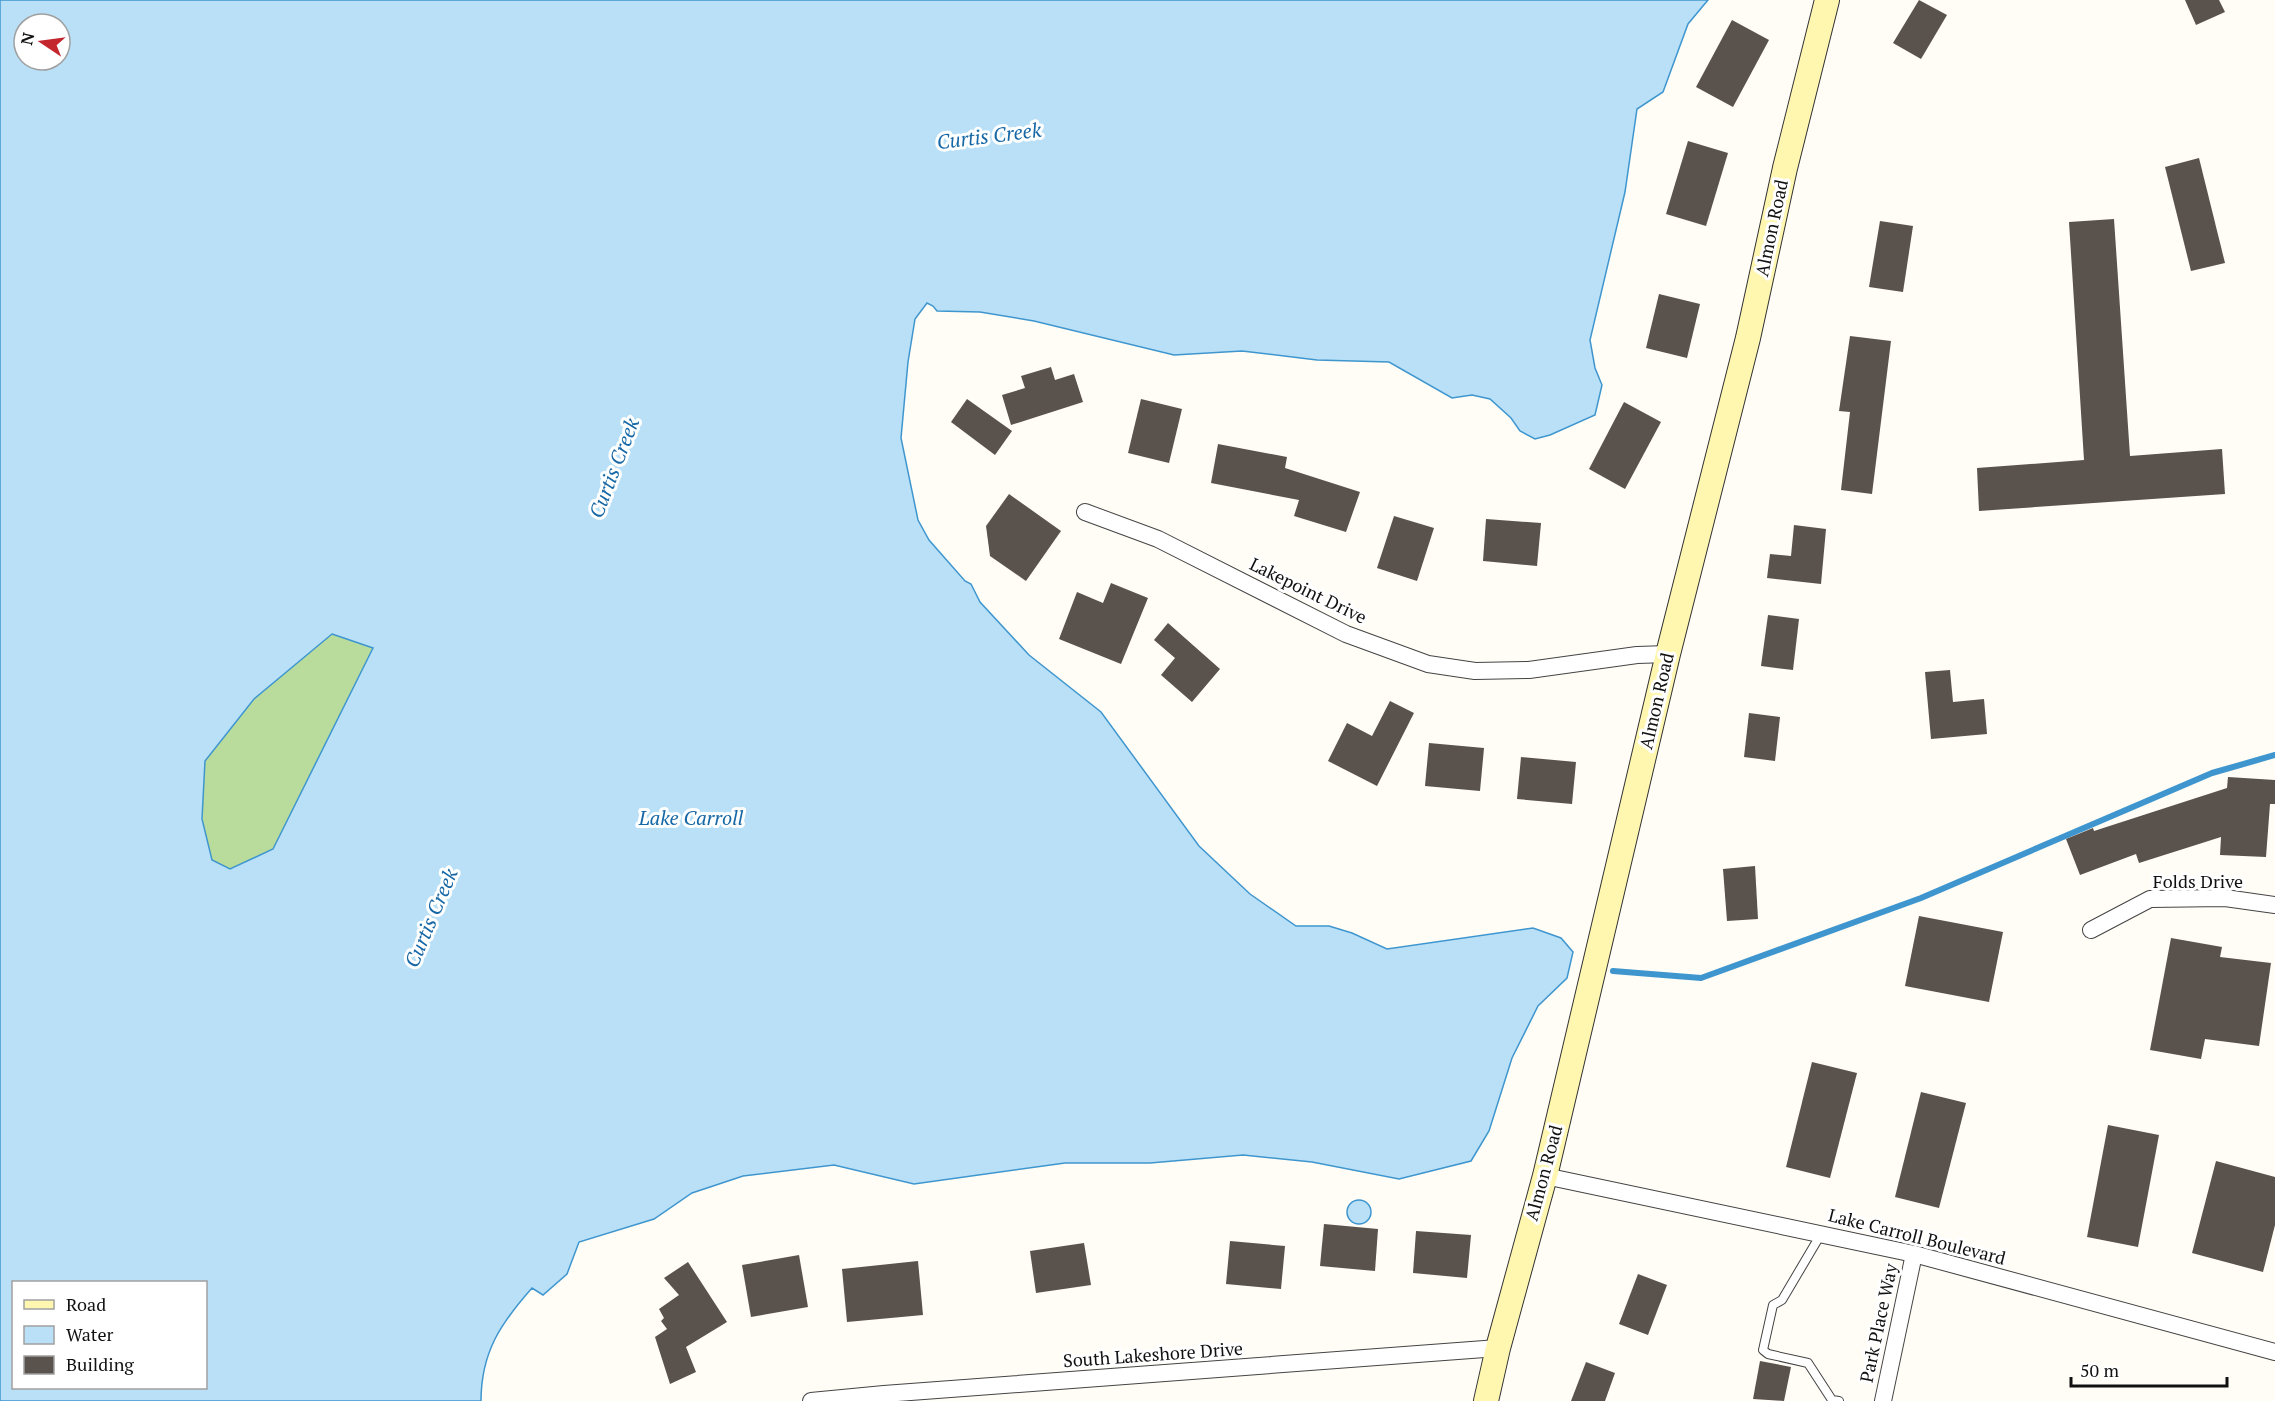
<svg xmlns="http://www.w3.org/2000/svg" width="2275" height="1401" font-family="'PT Serif',serif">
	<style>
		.forest { fill: #b9dc9c }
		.water { fill: #b9e0f7; stroke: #3f96cf; stroke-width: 1.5; fill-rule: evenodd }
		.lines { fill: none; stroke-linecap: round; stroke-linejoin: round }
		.stream { stroke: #3f96cf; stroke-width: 6 }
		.building { fill: #5a524d }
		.lane-casing { stroke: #444; stroke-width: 10 }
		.street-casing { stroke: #444; stroke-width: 18 }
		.secondary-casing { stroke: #333; stroke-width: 26 }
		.lane { stroke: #fff; stroke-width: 8 }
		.street { stroke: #fff; stroke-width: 16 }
		.secondary { stroke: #fff6b0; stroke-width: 24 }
		.labels { text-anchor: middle; stroke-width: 6; stroke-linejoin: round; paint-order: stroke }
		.street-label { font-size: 18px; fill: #111; stroke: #fff }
		.water-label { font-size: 20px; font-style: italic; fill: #1768a6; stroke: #fff }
	</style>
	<rect width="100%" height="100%" fill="#fffdf5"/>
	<polygon class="forest" points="332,633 373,648 273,849 230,869 212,860 202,819 205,761 254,699"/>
	<g class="water">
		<path d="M0,0H1708L1688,24L1663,92L1637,109L1625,192L1590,340L1595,368L1602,385L1595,415L1550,435L1535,439L1520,431L1511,418L1490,399L1472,395L1452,398L1389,362L1317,360L1242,351L1174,355L1034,321L980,312L937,311L933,306L927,303L915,319L908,362L901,438L918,520L929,540L965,581L971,584L980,602L1029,655L1101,712L1199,846L1250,894L1296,926H1329L1352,933L1387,949L1533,928L1561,938L1573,952L1567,978L1538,1006L1512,1058L1489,1131L1471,1161L1399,1179L1312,1162L1243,1155L1150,1163H1065L914,1184L834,1165L743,1176L692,1193L654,1219L579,1242L567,1274L543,1295L532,1288C501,1323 481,1352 481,1401H0ZM24,24H60V60H24ZM332,634L373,648L273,849L230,869L212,860L202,819L205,761L254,699ZM14,1282H206V1388H14Z"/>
		<circle cx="1359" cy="1212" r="12"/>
	</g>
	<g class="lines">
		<polyline class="stream" points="1613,971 1701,978 1921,898 2212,773 2275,755"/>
	</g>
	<g class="building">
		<polygon points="1919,0 1947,15 1921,59 1893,43"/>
		<polygon points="2185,0 2219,0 2225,12 2196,25"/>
		<polygon points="1732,20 1769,40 1733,107 1696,87"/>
		<polygon points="1688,141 1728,153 1706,226 1666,214"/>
		<polygon points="2199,158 2225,263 2191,271 2165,167"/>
		<polygon points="2114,219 2130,456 2222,449 2225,494 1979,511 1977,468 2084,460 2069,222"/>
		<polygon points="1880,221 1913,226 1903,292 1869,287"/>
		<polygon points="1659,294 1700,304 1687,358 1646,348"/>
		<polygon points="1850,336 1891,341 1872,494 1841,490 1850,412 1839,411"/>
		<polygon points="1051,367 1055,380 1074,374 1083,402 1011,425 1002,395 1025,388 1021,376"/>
		<polygon points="967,399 1012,431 995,455 951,422"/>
		<polygon points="1141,399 1182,409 1169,463 1128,453"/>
		<polygon points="1624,402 1661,422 1625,489 1589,469"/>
		<polygon points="1218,444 1287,457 1285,468 1360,492 1346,532 1294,516 1299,500 1211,483"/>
		<polygon points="1009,494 1061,531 1026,581 990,556 986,526"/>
		<polygon points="1394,516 1434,528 1417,581 1377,568"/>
		<polygon points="1486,519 1541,523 1537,566 1483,561"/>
		<polygon points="1794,525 1826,529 1821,584 1767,578 1770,554 1791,556"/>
		<polygon points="1111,583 1148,598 1121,664 1059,639 1077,592 1103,603"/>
		<polygon points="1768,615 1799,619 1793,670 1761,666"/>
		<polygon points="1168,623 1220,669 1192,702 1161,675 1175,658 1154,640"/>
		<polygon points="1950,670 1953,702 1984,699 1987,734 1931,739 1925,672"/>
		<polygon points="1390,701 1414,713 1377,786 1328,761 1347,723 1372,736"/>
		<polygon points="1749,713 1780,717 1775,761 1744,757"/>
		<polygon points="1429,743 1484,748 1480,791 1425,786"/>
		<polygon points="1521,757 1576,762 1572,804 1517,799"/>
		<polygon points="2228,777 2275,780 2275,804 2270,804 2266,857 2220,855 2221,837 2139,863 2136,854 2080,875 2066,839 2093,828 2094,831 2227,788"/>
		<polygon points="1755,866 1758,919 1727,921 1723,869"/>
		<polygon points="1919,916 2003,932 1989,1002 1905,986"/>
		<polygon points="2171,938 2222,947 2220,957 2271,963 2259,1046 2205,1039 2201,1059 2150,1050"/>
		<polygon points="1812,1062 1857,1073 1830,1178 1786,1167"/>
		<polygon points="1921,1092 1966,1103 1939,1208 1895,1197"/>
		<polygon points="2108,1125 2159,1135 2138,1247 2087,1237"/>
		<polygon points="2216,1161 2275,1177 2275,1225 2263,1272 2192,1253"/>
		<polygon points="1324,1224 1378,1229 1375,1271 1320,1266"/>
		<polygon points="1416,1231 1471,1235 1467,1278 1413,1273"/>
		<polygon points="1230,1241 1285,1246 1281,1289 1226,1284"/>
		<polygon points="1084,1243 1091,1285 1036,1293 1030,1251"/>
		<polygon points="799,1255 808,1307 751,1317 742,1265"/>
		<polygon points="918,1261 923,1315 847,1322 842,1269"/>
		<polygon points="688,1262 727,1322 686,1347 696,1372 670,1384 655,1337 667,1329 661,1321 664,1318 659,1309 679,1295 664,1278"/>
		<polygon points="1638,1274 1667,1285 1648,1335 1619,1324"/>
		<polygon points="1760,1361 1791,1367 1784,1401 1753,1399"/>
		<polygon points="1586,1362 1615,1373 1605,1401 1571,1401"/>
	</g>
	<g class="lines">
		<g class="lane-casing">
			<polyline id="lane" points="1821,1234 1782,1300 1773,1305 1763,1350 1768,1354 1808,1363 1832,1400 1839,1401"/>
		</g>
		<g class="street-casing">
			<g id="street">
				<polyline points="1085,512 1158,539 1346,634 1428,664 1475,671 1529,670 1637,655 1668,654"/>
				<polyline points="2091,930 2150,899 2225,898 2275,905"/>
				<polyline points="1545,1176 1914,1254 2275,1352"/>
				<polyline points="811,1401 884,1394 1498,1348"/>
				<polyline points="1883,1401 1914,1254"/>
			</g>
		</g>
		<g class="secondary-casing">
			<polyline id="secondary" points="1486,1401 1498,1348 1545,1176 1668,654 1748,338 1785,168 1827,0"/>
		</g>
		<use href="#lane" class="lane"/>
		<use href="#street" class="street"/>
		<use href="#secondary" class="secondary"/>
	</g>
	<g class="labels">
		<g class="street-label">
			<text transform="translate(1772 228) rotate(-78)" y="6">Almon Road</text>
			<text transform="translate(1308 591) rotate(26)" y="6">Lakepoint Drive</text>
			<text transform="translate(1657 701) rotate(-77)" y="6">Almon Road</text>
			<text x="2198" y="888">Folds Drive</text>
			<text transform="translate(1544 1173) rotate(-75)" y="6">Almon Road</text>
			<text transform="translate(1917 1237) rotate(14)" y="6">Lake Carroll Boulevard</text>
			<text transform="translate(1879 1323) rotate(-78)" y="6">Park Place Way</text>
			<text transform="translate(1153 1355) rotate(-4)" y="6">South Lakeshore Drive</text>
		</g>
		<g class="water-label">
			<text transform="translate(989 136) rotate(-7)" y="7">Curtis Creek</text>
			<text transform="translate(614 468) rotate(-69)" y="7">Curtis Creek</text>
			<text x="691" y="825">Lake Carroll</text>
			<text transform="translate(431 918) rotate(-67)" y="7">Curtis Creek</text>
		</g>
	</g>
	<rect x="12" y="1281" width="195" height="108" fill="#ffffff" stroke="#a0a0a0" stroke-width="1.5"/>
	<rect x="24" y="1300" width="30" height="9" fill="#fff6b0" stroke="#a0a0a0" stroke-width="1.5"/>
	<text x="66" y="1311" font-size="18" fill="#111111">Road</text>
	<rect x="24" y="1326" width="30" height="18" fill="#b9e0f7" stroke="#a0a0a0" stroke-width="1.5"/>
	<text x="66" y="1341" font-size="18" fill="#111111">Water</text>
	<rect x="24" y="1356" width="30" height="18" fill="#5a524d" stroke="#a0a0a0" stroke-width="1.5"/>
	<text x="66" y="1371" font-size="18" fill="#111111">Building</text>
	<g transform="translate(42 42) rotate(283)"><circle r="28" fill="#ffffff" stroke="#a0a0a0" stroke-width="1.5"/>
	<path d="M0-4.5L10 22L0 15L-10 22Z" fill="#c4262e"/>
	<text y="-9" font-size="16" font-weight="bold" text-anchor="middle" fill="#111111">N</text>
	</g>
	<path d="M2071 1377v9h156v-9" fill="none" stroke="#111111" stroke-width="3"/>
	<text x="2080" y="1377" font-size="18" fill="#111111" stroke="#ffffff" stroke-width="4.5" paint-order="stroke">50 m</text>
</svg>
